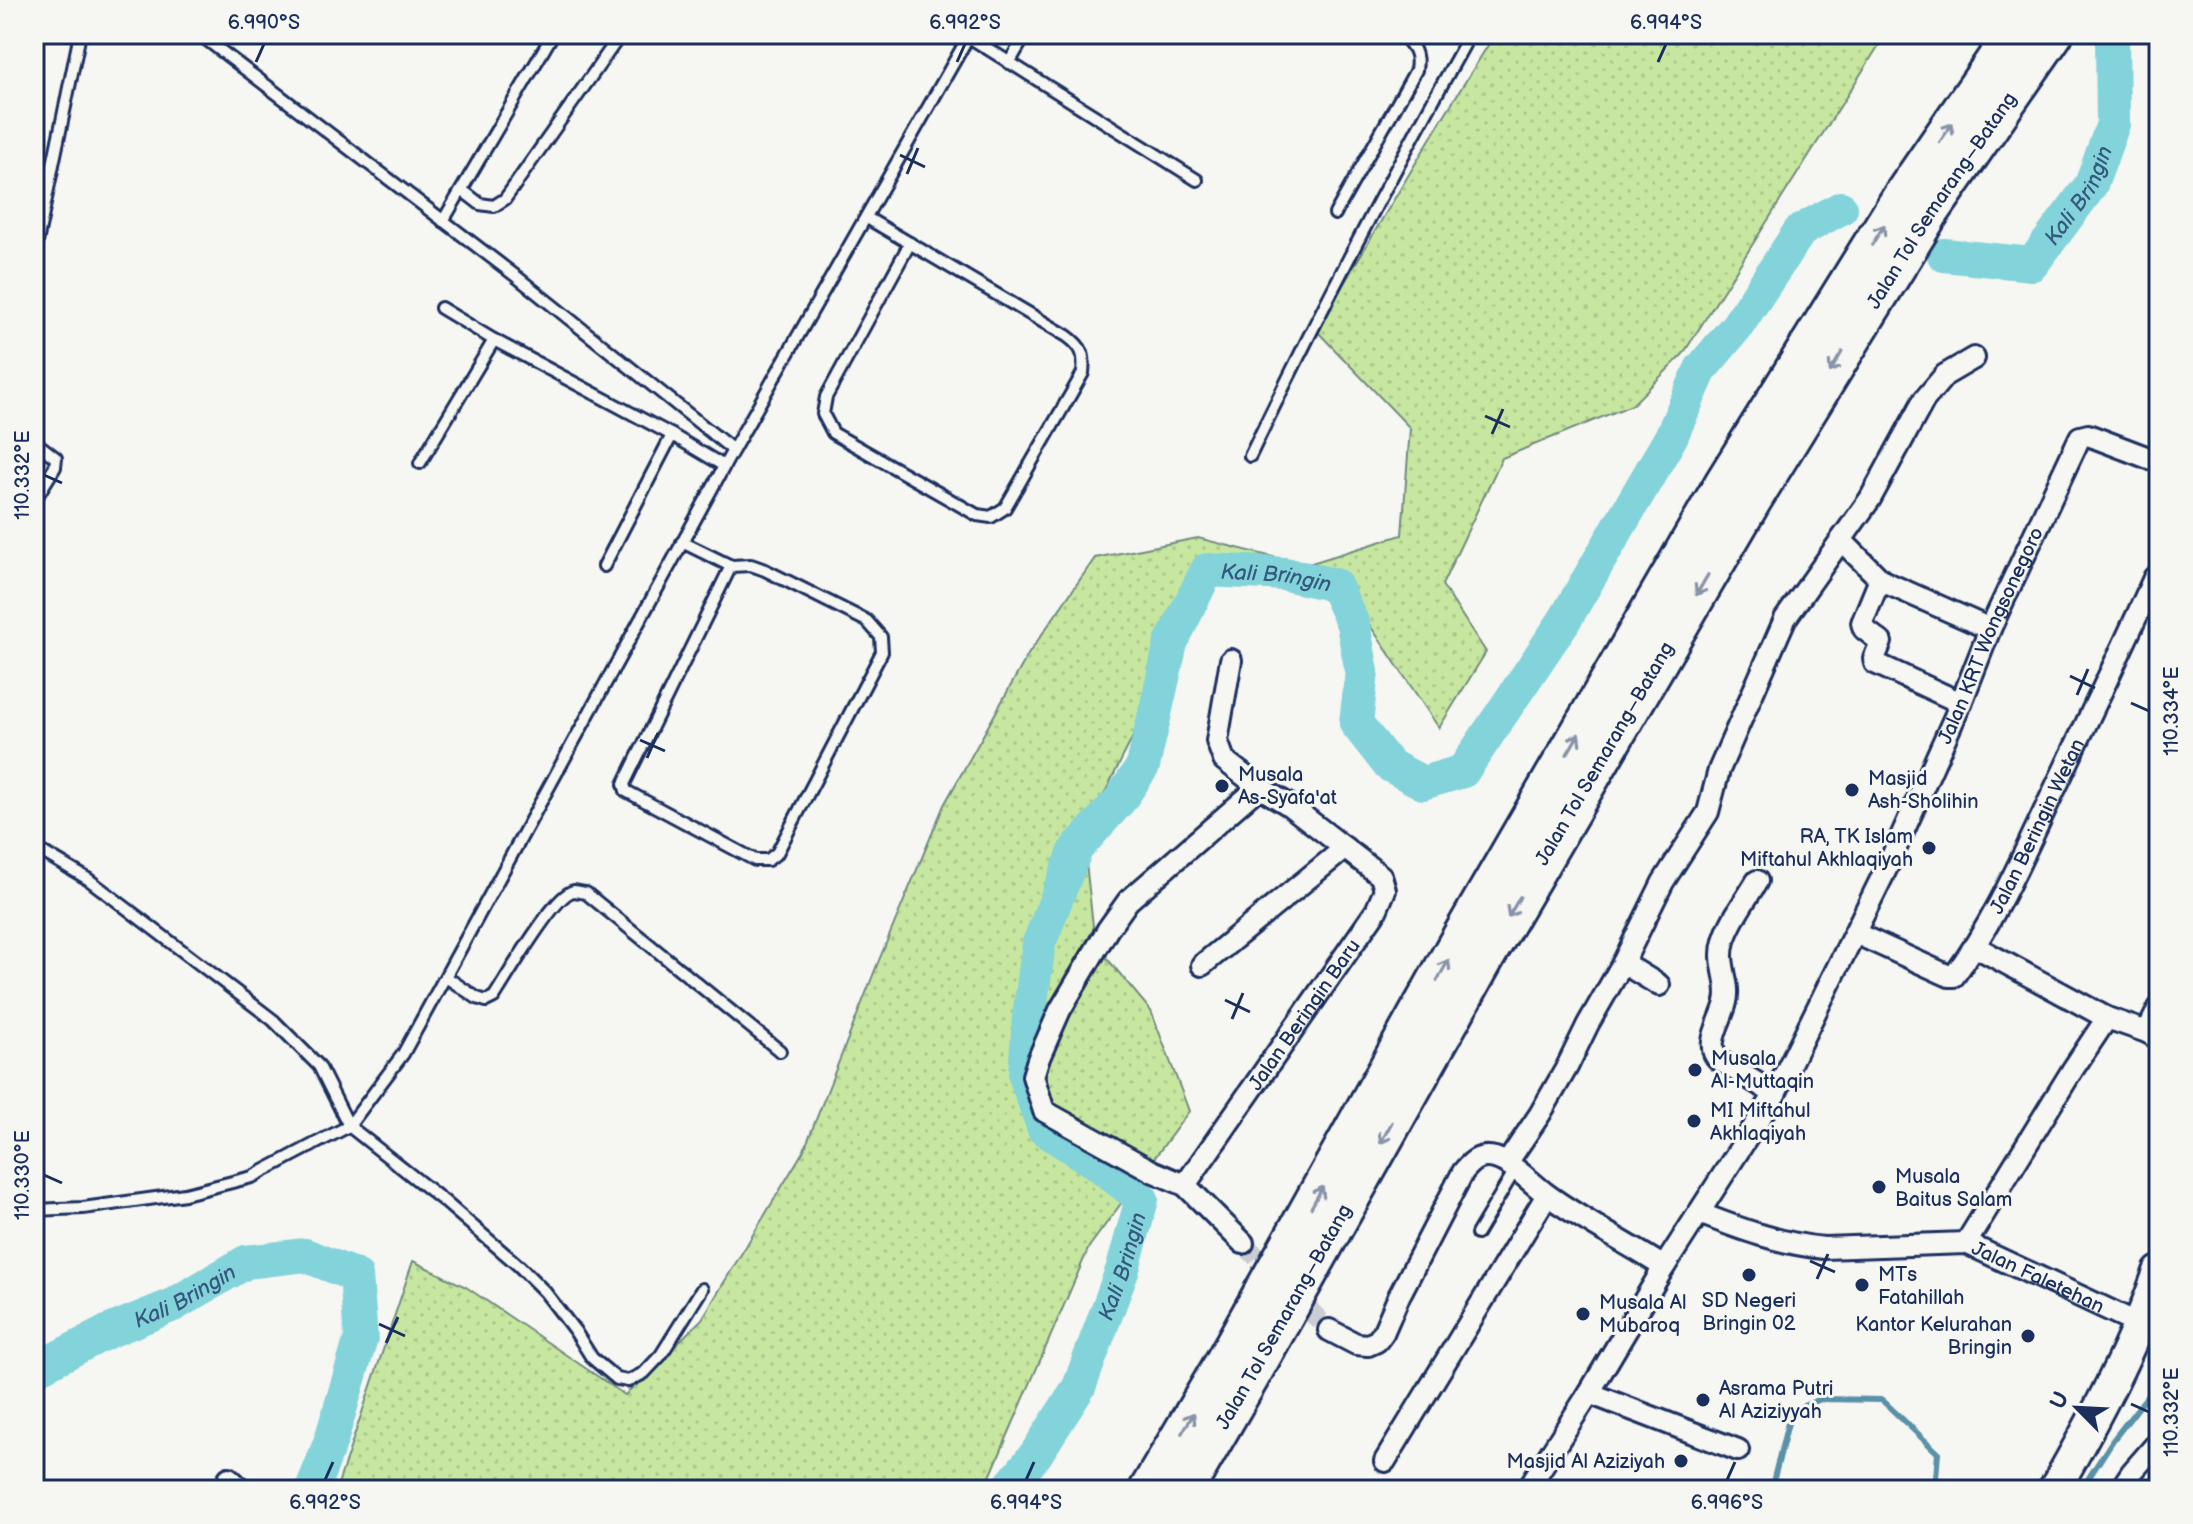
<svg xmlns="http://www.w3.org/2000/svg" width="2193" height="1524" font-family="'Balsamiq Sans',sans-serif">
	<style>
		.grass { fill: url(#grass-dots); stroke: #718b7f; stroke-width: 2 }
		.lines { fill: none; stroke-linecap: round; stroke-linejoin: round }
		.stream { stroke: #5991a8; stroke-width: 6 }
		.river { stroke: #82d3da; stroke-width: 34 }
		.street-tunnel { stroke: #caced4; stroke-width: 20; stroke-dasharray: 20 10; stroke-linecap: butt }
		.lane-casing { stroke: #1b2f5e; stroke-width: 16 }
		.street-casing { stroke: #1b2f5e; stroke-width: 26 }
		.secondary-casing { stroke: #1b2f5e; stroke-width: 36 }
		.highway-casing { stroke: #1b2f5e; stroke-width: 44 }
		.lane { stroke: #f6f6f2; stroke-width: 10 }
		.street { stroke: #f6f6f2; stroke-width: 20 }
		.secondary { stroke: #f6f6f2; stroke-width: 30 }
		.highway { stroke: #f6f6f2; stroke-width: 38 }
		.oneway { stroke: #8892a8 }
		.ticks { fill: none; stroke: #1b2f5e; stroke-width: 3 }
		.poi-dot { fill: #1b2f5e; stroke: #f6f6f2; stroke-width: 3 }
		.labels { text-anchor: middle; stroke-width: 6; stroke-linejoin: round; paint-order: stroke }
		.street-label { font-size: 20px; fill: #1b2f5e; stroke: #f6f6f2 }
		.poi-label { font-size: 20px; fill: #1b2f5e; stroke: #f6f6f2; text-anchor: start }
		.water-label { font-size: 22px; font-style: italic; fill: #35587d; stroke: #f6f6f2 }
		.neatline { fill: none; stroke: #1b2f5e; stroke-width: 3 }
		.ticks-label { font-size: 20px; text-anchor: middle; fill: #1b2f5e }
	</style>
	<defs>
		<pattern id="grass-dots" width="8" height="8" patternUnits="userSpaceOnUse" patternTransform="scale(2)"><rect width="8" height="8" fill="#c7e7a0"/><path d="M2 2h.1M6 6h.1" fill="none" stroke="#aac68c" stroke-width="1.8" stroke-linecap="round"/></pattern>
	</defs>
	<rect width="100%" height="100%" fill="#f6f6f2"/>
	<filter id="ink" filterUnits="userSpaceOnUse"><feTurbulence type="fractalNoise" baseFrequency=".0125" numOctaves="2"/><feDisplacementMap in="SourceGraphic" scale="16" xChannelSelector="R" yChannelSelector="G"/><feConvolveMatrix kernelMatrix="1 2 1 2 8 2 1 2 1" color-interpolation-filters="sRGB"/></filter>
	<g filter="url(#ink)">
		<polygon class="grass" points="1495,34 1886,34 1683,354 1632,405 1502,458 1442,585 1486,652 1439,728 1365,618 1299,588 1222,585 1203,591 1176,624 1143,717 1083,836 1095,944 1151,1011 1189,1111 1089,1247 986,1486 983,1490 336,1490 413,1261 466,1287 625,1395 702,1319 804,1150 877,965 944,805 1029,653 1095,558 1198,538 1305,565 1402,535 1410,428 1316,330 1442,119"/>
		<g class="lines">
			<g class="stream">
				<polyline points="1771,1490 1791,1411 1821,1399 1882,1400 1938,1453 1935,1490"/>
				<polyline points="2081,1490 2113,1440 2159,1381"/>
			</g>
			<g class="river">
				<path id="s1" d="M1944,255L2032,264L2091,185L2113,124L2112,34"/>
				<path id="s2" d="M34,1370L107,1332L173,1305L246,1262L305,1255L356,1276L361,1338L331,1440L312,1490"/>
				<path id="s3" d="M1007,1490L1036,1454L1079,1387L1123,1268L1142,1199L1099,1165L1044,1129L1025,1076L1029,1017L1039,943L1076,849L1120,800L1143,766L1171,643L1207,570L1285,574L1335,585L1353,624L1362,672L1356,723L1389,765L1423,783L1463,771L1564,621L1671,437L1701,369L1737,326L1800,231L1841,208"/>
			</g>
			<polyline class="street-tunnel" points="1243,1243 1329,1330"/>
			<g class="lane-casing">
				<g id="lane">
					<polyline points="969,37 1197,180"/>
					<polyline points="1009,63 1026,34"/>
					<polyline points="462,190 480,204 494,206 505,199 621,34"/>
					<path d="M1335,214L1416,70C1419,53 1413,46 1402,34"/>
					<path d="M867,218L1067,336C1082,347 1085,354 1083,373L1005,508L991,517L977,515L833,433L823,414L826,397L910,243"/>
					<polyline points="443,221 553,34"/>
					<polyline points="34,257 80,34"/>
					<polyline points="441,308 494,340 672,435"/>
					<polyline points="34,441 56,458 55,467 34,501"/>
					<polyline points="733,450 970,34"/>
					<path d="M1250,456C1317,317 1388,180 1464,45L1463,40L1458,34"/>
					<polyline points="420,463 494,340"/>
					<polyline points="682,542 731,566 624,784 626,791 755,860 768,860 777,853 882,652 881,637 867,621 765,570 751,565 731,566"/>
					<polyline points="604,566 672,435 724,466"/>
					<polyline points="34,847 88,879 273,1020 319,1066 349,1126 445,1202 519,1266 545,1292 575,1331 592,1358 617,1379 628,1381 644,1373 661,1355 702,1289"/>
					<path d="M446,977L477,998L486,1001L494,997C506,979 555,893 574,891C575,891 585,893 586,893L780,1051"/>
					<polyline points="34,1210 83,1208 185,1194 252,1177 349,1126 403,1054 733,450 517,277 199,34"/>
					<polyline points="1477,1234 1515,1170"/>
				</g>
			</g>
			<g class="street-casing">
				<g id="street">
					<polyline points="1841,540 1882,581"/>
					<polyline points="1961,703 1875,663 1874,659 1881,642 1864,629 1862,623 1878,584 1882,581 1990,629"/>
					<path d="M1757,881C1746,900 1730,920 1724,941C1717,964 1731,982 1726,1002C1722,1021 1703,1045 1719,1060L1775,1094"/>
					<path id="s4" d="M1855,933L1949,976H1954C1994,922 2021,860 2050,799C2085,726 2121,652 2154,578L2159,577"/>
					<polyline points="1976,947 2107,1018"/>
					<polyline points="1623,963 1663,882 1708,812 1719,770 1785,619 1870,499 1924,400 1945,375 1974,358"/>
					<polyline points="1202,965 1345,848"/>
					<polyline points="2147,1032 2159,1008"/>
					<polyline points="1507,1163 1540,1114 1567,1067 1588,1024 1623,963 1659,985"/>
					<path id="s5" d="M1185,1185L1376,911L1385,890L1381,876L1289,805L1259,787L1224,760L1217,741L1231,660"/>
					<path id="s6" d="M1699,1213C1740,1229 1781,1244 1824,1248L1966,1243L2139,1324"/>
					<polyline points="1243,1243 1185,1185 1152,1171 1044,1111 1033,1076 1038,1060 1060,1010 1108,929 1128,901 1259,787"/>
					<polyline points="1966,1243 2073,1069 2107,1018 2147,1032 2159,1039"/>
					<path d="M1329,1330L1356,1344L1368,1345L1377,1341L1383,1333L1399,1296L1463,1172C1472,1161 1480,1154 1495,1158C1514,1164 1530,1182 1546,1194C1583,1221 1625,1242 1664,1267"/>
					<polyline points="1589,1393 1738,1450"/>
					<polyline points="1385,1461 1547,1195"/>
					<polyline points="229,1478 242,1490"/>
					<path id="s7" d="M1527,1490L1589,1393L1664,1267L1775,1094L1890,861L1961,703L1990,629L2080,437L2088,435L2159,462"/>
					<polyline points="2120,1490 2132,1472 2159,1441"/>
				</g>
			</g>
			<g class="secondary-casing">
				<path id="secondary" d="M2054,1490C2094,1420 2133,1348 2159,1272"/>
			</g>
			<g class="highway-casing">
				<g id="highway">
					<polyline points="1149,1490 1223,1365 1456,947 1725,482 1902,197 2014,34"/>
					<path id="s8" d="M1184,1490L1249,1378L1485,957L1753,498L1929,213L2053,34"/>
				</g>
			</g>
			<use href="#lane" class="lane"/>
			<use href="#street" class="street"/>
			<use href="#secondary" class="secondary"/>
			<use href="#highway" class="highway"/>
		</g>
		<defs><path id="oneway-shaft" d="M-6 0H5M1.5-3L5.5 0L1.5 3" fill="none" stroke-width="1.6" stroke-linecap="round" stroke-linejoin="round" transform="scale(2)"/></defs>
		<g class="oneway">
			<use href="#oneway-shaft" transform="translate(1946 133) rotate(-56)"/>
			<use href="#oneway-shaft" transform="translate(1878 235) rotate(-58)"/>
			<use href="#oneway-shaft" transform="translate(1836 362) rotate(121)"/>
			<use href="#oneway-shaft" transform="translate(1702 585) rotate(120)"/>
			<use href="#oneway-shaft" transform="translate(1573 744) rotate(-60)"/>
			<use href="#oneway-shaft" transform="translate(1514 907) rotate(120)"/>
			<use href="#oneway-shaft" transform="translate(1443 970) rotate(-61)"/>
			<use href="#oneway-shaft" transform="translate(1386 1133) rotate(119)"/>
			<use href="#oneway-shaft" transform="translate(1317 1197) rotate(-61)"/>
			<use href="#oneway-shaft" transform="translate(1188 1423) rotate(-59)"/>
		</g>
	</g>
	<path class="ticks" d="M256,62L264,44M957,62L965,44M1658,62L1666,44M900,155L925,167M907,174L918,148M1485,416L1510,427M1492,434L1503,409M44,475L62,483M2070,676L2095,688M2077,695L2088,669M2131,703L2149,711M640,740L665,751M647,758L658,733M1225,1000L1250,1012M1232,1019L1243,993M44,1175L62,1183M1810,1261L1835,1272M1817,1279L1828,1254M379,1324L405,1336M386,1343L398,1317M2131,1404L2149,1412M325,1480L333,1462M1026,1480L1034,1462M1727,1480L1735,1462"/>
	<g class="poi-dot">
		<circle cx="1222" cy="786" r="8"/>
		<circle cx="1852" cy="790" r="8"/>
		<circle cx="1929" cy="848" r="8"/>
		<circle cx="1695" cy="1070" r="8"/>
		<circle cx="1694" cy="1121" r="8"/>
		<circle cx="1879" cy="1187" r="8"/>
		<circle cx="1749" cy="1275" r="8"/>
		<circle cx="1862" cy="1285" r="8"/>
		<circle cx="1583" cy="1314" r="8"/>
		<circle cx="2028" cy="1336" r="8"/>
		<circle cx="1703" cy="1400" r="8"/>
		<circle cx="1681" cy="1461" r="8"/>
	</g>
	<g class="labels">
		<g class="street-label">
			<text dy="7" stroke="none"><textPath href="#s8" startOffset="1496">Jalan Tol Semarang–Batang</textPath></text>
			<text dy="7" stroke="none"><textPath href="#s7" startOffset="974">Jalan KRT Wongsonegoro</textPath></text>
			<text dy="7" stroke="none"><textPath href="#s8" startOffset="848">Jalan Tol Semarang–Batang</textPath></text>
			<text dy="7" stroke="none"><textPath href="#s4" startOffset="280">Jalan Beringin Wetan</textPath></text>
			<text dy="7" stroke="none"><textPath href="#s5" startOffset="208">Jalan Beringin Baru</textPath></text>
			<text dy="7" stroke="none"><textPath href="#s6" startOffset="352">Jalan Faletehan</textPath></text>
			<text dy="7" stroke="none"><textPath href="#s8" startOffset="200">Jalan Tol Semarang–Batang</textPath></text>
		</g>
		<g class="poi-label">
			<text x="1238" y="781">Musala<tspan x="1238" dy="23">As-Syafa'at</tspan></text>
			<text x="1868" y="785">Masjid<tspan x="1868" dy="23">Ash-Sholihin</tspan></text>
			<text x="1913" y="843" text-anchor="end">RA, TK Islam<tspan x="1913" dy="23">Miftahul Akhlaqiyah</tspan></text>
			<text x="1711" y="1065">Musala<tspan x="1711" dy="23">Al-Muttaqin</tspan></text>
			<text x="1710" y="1117">MI Miftahul<tspan x="1710" dy="23">Akhlaqiyah</tspan></text>
			<text x="1895" y="1183">Musala<tspan x="1895" dy="23">Baitus Salam</tspan></text>
			<text x="1878" y="1281">MTs<tspan x="1878" dy="23">Fatahillah</tspan></text>
			<text x="1749" y="1307" text-anchor="middle">SD Negeri<tspan x="1749" dy="23">Bringin 02</tspan></text>
			<text x="1599" y="1309">Musala Al<tspan x="1599" dy="23">Mubaroq</tspan></text>
			<text x="2012" y="1331" text-anchor="end">Kantor Kelurahan<tspan x="2012" dy="23">Bringin</tspan></text>
			<text x="1719" y="1395">Asrama Putri<tspan x="1719" dy="23">Al Aziziyyah</tspan></text>
			<text x="1665" y="1468" text-anchor="end">Masjid Al Aziziyah</text>
		</g>
		<g class="water-label">
			<text dy="8" stroke="none"><textPath href="#s1" startOffset="172">Kali Bringin</textPath></text>
			<text dy="8" stroke="none"><textPath href="#s3" startOffset="1120">Kali Bringin</textPath></text>
			<text dy="8" stroke="none"><textPath href="#s3" startOffset="254">Kali Bringin</textPath></text>
			<text dy="8" stroke="none"><textPath href="#s2" startOffset="168">Kali Bringin</textPath></text>
		</g>
	</g>
	<rect width="2193" height="1524" fill="none" stroke="#f6f6f2" stroke-width="88"/>
	<g transform="translate(2077 1408) rotate(294)" stroke="#f6f6f2" stroke-width="6" paint-order="stroke">
	<path d="M0-6L14 30L0 20L-14 30Z" fill="#1b2f5e"/>
	<text y="-12" font-size="22" font-weight="bold" text-anchor="middle" fill="#1b2f5e">U</text>
	</g>
	<rect x="44" y="44" width="2105" height="1436" class="neatline"/>
	<g class="ticks-label">
		<text x="264" y="29">6.990°S</text>
		<text x="965" y="29">6.992°S</text>
		<text x="1666" y="29">6.994°S</text>
		<text transform="translate(22 475) rotate(-90)" y="7">110.332°E</text>
		<text transform="translate(2171 711) rotate(-90)" y="7">110.334°E</text>
		<text transform="translate(22 1175) rotate(-90)" y="7">110.330°E</text>
		<text transform="translate(2171 1412) rotate(-90)" y="7">110.332°E</text>
		<text x="325" y="1509">6.992°S</text>
		<text x="1026" y="1509">6.994°S</text>
		<text x="1727" y="1509">6.996°S</text>
	</g>
</svg>
